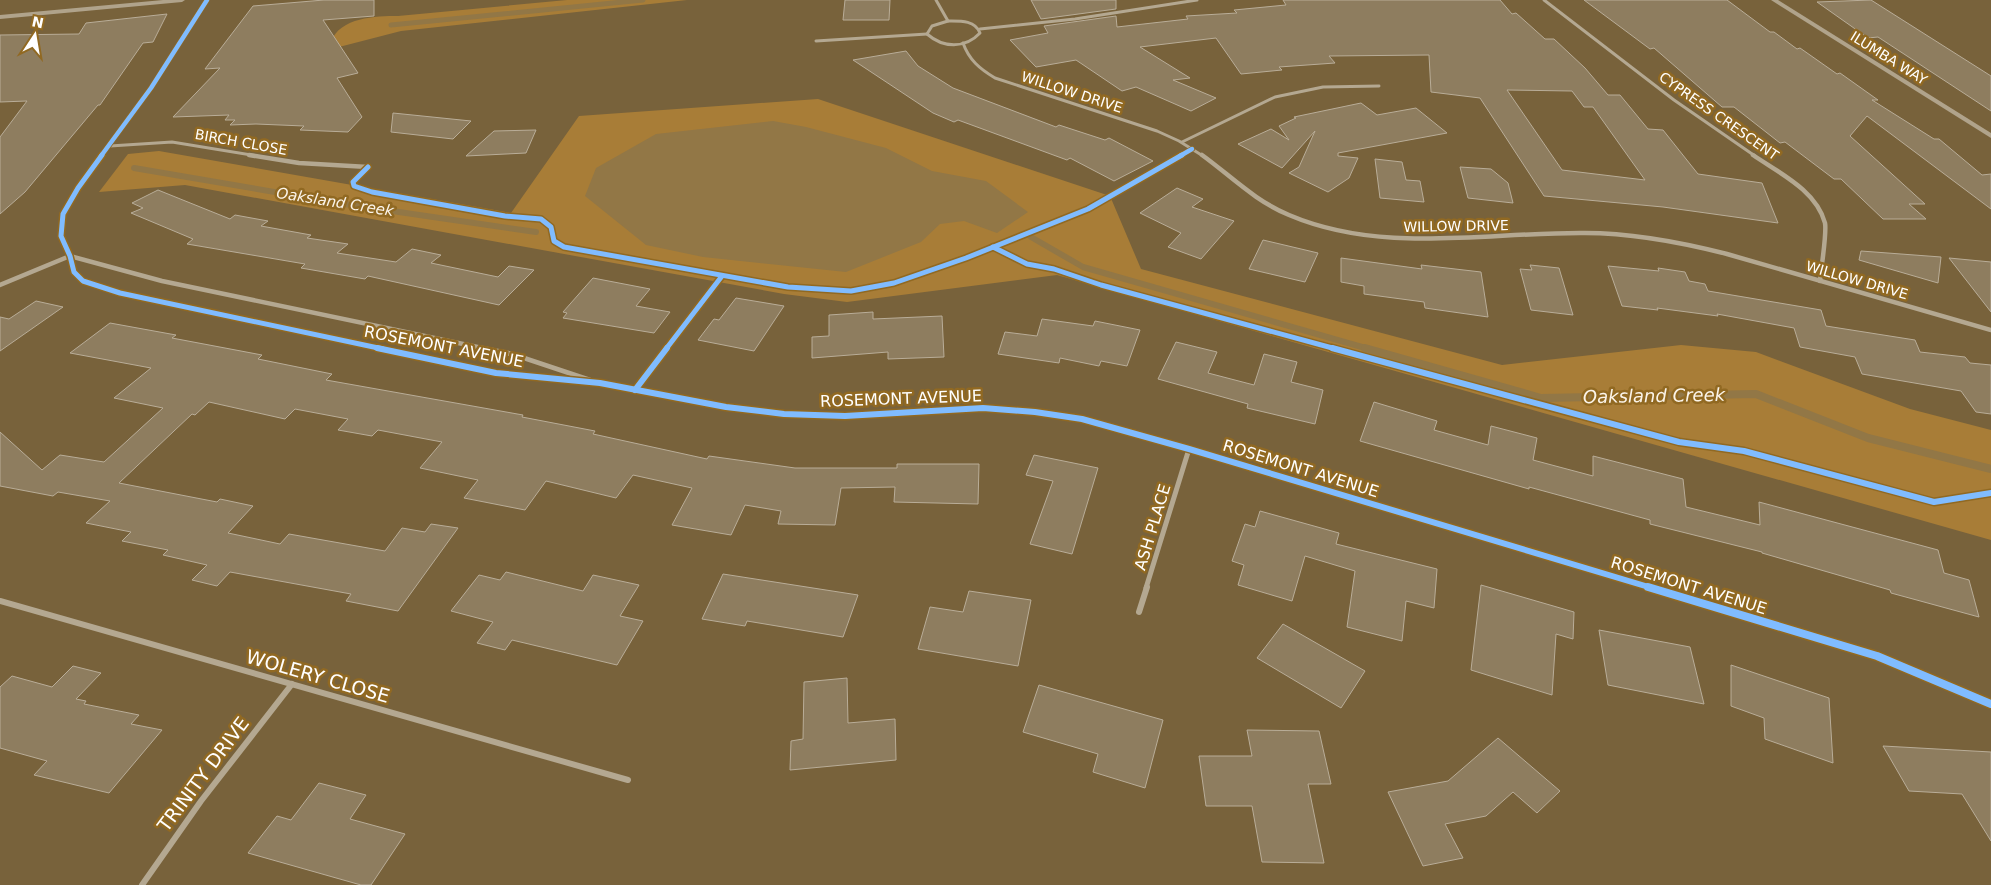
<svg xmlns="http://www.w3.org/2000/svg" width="1991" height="885" font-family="'DejaVu Sans',sans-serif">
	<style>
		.green { fill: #a87d37 }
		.water { fill: #927746 }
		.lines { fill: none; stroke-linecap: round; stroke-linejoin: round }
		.stream-far2 { stroke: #927746; stroke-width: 5 }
		.stream-far1 { stroke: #927746; stroke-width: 6 }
		.stream { stroke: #927746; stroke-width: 8 }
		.building { fill: #8e7d5f; stroke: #b9ad98; fill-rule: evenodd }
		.street-far3 { stroke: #b4a891; stroke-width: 3 }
		.street-far2 { stroke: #b4a891; stroke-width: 4.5 }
		.street-far1 { stroke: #b4a891; stroke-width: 5 }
		.street { stroke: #b4a891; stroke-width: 6 }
		.secondary { fill: #b0a38b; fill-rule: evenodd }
		.cycleway-far3-casing { stroke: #916922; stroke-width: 6 }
		.cycleway-far2-casing { stroke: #916922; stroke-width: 8 }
		.cycleway-far1-casing { stroke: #916922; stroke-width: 9 }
		.cycleway-casing { stroke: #916922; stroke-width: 11 }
		.cycleway-far3 { stroke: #80bcff; stroke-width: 4.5 }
		.cycleway-far2 { stroke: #80bcff; stroke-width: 5 }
		.cycleway-far1 { stroke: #80bcff; stroke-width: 6 }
		.cycleway { stroke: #80bcff; stroke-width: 8 }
		.labels { text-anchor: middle; stroke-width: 5; stroke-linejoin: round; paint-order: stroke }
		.far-street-label { font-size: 14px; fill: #fff; stroke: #916922 }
		.far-water-label { font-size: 15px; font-style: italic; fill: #fbf4e9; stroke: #916922 }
		.street-label { font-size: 16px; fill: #fff; stroke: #916922 }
		.water-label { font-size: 18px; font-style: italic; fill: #fbf4e9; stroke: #916922 }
		.near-street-label { font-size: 19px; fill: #fff; stroke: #916922 }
	</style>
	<rect width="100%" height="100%" fill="#78623b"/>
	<g class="green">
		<path d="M567,0H687L401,31L339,47L331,42C340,17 376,16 398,16Z"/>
		<polygon points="818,99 1110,196 1141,269 1502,365 1681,345 1756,352 1910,409 1991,430 1991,540 1057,275 847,302 784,294 185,185 99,192 128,154 159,151 511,213 579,116"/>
	</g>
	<polygon class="water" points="773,121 806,127 886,148 932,171 986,181 1028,212 997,233 964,221 940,224 921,242 846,272 703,257 646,245 585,196 596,168 656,134"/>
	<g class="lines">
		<polyline class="stream-far2" points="391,25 643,0"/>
		<g class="stream-far1">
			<polyline points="134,168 351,205 536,232"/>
			<polyline points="1031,237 1083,267 1369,349"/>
		</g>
		<polyline class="stream" points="1365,348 1541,398 1756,394 1868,438 1991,469"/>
	</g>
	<g class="building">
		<polygon points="324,0 374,0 374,16 323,20 358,73 337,78 362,117 348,132 300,130 304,126 256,124 230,125 235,120 225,120 229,115 173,117 220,68 205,69 253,6"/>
		<polygon points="845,0 890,0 889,20 843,20"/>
		<polygon points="1031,0 1116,0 1116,9 1041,19"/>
		<path d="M1283,0H1500L1512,14L1516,13L1545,39H1554L1585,68L1608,95H1620L1648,129L1663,130L1698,174L1762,183L1778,223L1663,207L1544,196L1480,98L1431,92L1429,55L1329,56L1335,63L1279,67L1282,70L1241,74L1216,38L1140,47L1190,78L1173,80L1216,98L1191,111L1136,87L1122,91L1076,60L1036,67L1010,40L1048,33L1044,26L1116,16L1117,27L1188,19L1186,16L1237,13L1234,10L1286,5ZM1507,90L1572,91L1584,107H1593L1645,180L1562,170Z"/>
		<polygon points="1584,0 1727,0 1770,32 1774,32 1797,49 1800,48 1837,74 1840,73 1878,100 1872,100 1934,139 1939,139 1982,175 1991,174 1991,209 1867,116 1850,136 1925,204 1909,204 1926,219 1883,219 1841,179 1834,179 1785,142 1780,143 1734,107 1722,107 1654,48 1650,49"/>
		<polygon points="1871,0 1991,76 1991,111 1878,37 1868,38 1817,2"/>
		<polygon points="167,14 153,42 143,43 100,105 98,105 25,192 0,214 0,137 27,101 0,102 0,35 79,34 86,23"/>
		<polygon points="906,51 918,66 953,88 1056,127 1059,125 1105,140 1109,138 1153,161 1114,181 1070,158 1067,160 958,120 954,122 933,113 853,60"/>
		<polygon points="1361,103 1377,115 1416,108 1447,133 1338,153 1338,156 1358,158 1349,178 1328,192 1289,173 1299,167 1315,131 1282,168 1238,144 1271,129 1289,140 1279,126 1296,118 1294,117"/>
		<polygon points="393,113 471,121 453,139 391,132"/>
		<polygon points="536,130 526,153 466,156 494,131"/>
		<polygon points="1375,159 1402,162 1406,180 1420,181 1424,202 1380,198"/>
		<polygon points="1460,167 1491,169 1508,183 1513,203 1468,198"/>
		<polygon points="1177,188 1203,199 1192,207 1234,221 1201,259 1168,247 1181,233 1140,213"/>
		<polygon points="158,190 230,219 235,215 268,221 261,226 311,235 307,238 348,244 337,253 396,262 412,249 441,255 431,263 498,277 509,266 534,270 499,305 368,276 365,279 301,268 305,264 187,244 193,239 131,213 143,208 132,203"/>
		<polygon points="1263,240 1318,253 1305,282 1249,269"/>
		<polygon points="1861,251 1941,257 1938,283 1859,260"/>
		<polygon points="1341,258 1422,269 1421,265 1481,272 1488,317 1425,308 1424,302 1364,294 1364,286 1341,282"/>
		<polygon points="1949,258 1991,262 1991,312"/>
		<polygon points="1530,265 1559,268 1573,315 1531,310 1520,269 1532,270"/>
		<polygon points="1608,266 1659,271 1658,268 1685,272 1689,281 1705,284 1708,291 1821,310 1826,326 1915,340 1920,352 1965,357 1970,363 1991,365 1991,414 1976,412 1961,391 1862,374 1855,357 1800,347 1794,328 1717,314 1718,316 1657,308 1658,310 1622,306"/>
		<polygon points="593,278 650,289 636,306 670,312 654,333 563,318 567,313 563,312"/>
		<polygon points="736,298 784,306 754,351 698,340 714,319 719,320"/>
		<polygon points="36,301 63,307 0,351 0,317 9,319"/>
		<polygon points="873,312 873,319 942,316 944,357 888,359 888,352 812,358 812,337 829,336 829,315"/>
		<polygon points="1042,319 1093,326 1095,321 1140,330 1127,366 1101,361 1099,366 1060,358 1059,363 998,354 1005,332 1037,336"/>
		<polygon points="110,323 176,335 172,338 262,355 258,359 332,374 326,380 523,415 522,417 595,431 593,434 707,459 709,456 795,468 897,468 897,464 979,464 978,504 894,502 895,487 841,488 835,525 778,524 781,511 745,505 731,535 672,525 692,488 633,475 616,498 546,481 525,510 464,498 478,480 420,468 442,442 378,430 372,436 338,430 348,419 295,409 285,419 209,402 195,415 192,414 119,483 217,502 220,499 253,506 228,533 280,544 289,534 385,551 402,528 425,532 431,524 458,528 398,611 346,601 351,594 230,572 217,586 192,580 207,565 163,555 168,550 122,541 131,532 86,523 110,501 58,492 53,496 0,486 0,432 42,470 60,455 104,462 163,408 114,398 151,368 70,353"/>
		<polygon points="1176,342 1217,352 1208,373 1254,385 1264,354 1297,362 1291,382 1323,390 1315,424 1247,408 1248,404 1158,379"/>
		<polygon points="1374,402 1437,421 1434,430 1488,445 1491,426 1537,438 1533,460 1593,476 1593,456 1683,479 1686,507 1760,525 1759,502 1938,550 1944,573 1969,580 1979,617 1891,593 1890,590 1762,553 1762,552 1650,524 1650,520 1529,487 1529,489 1360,441"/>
		<polygon points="1034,455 1098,468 1072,554 1030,544 1053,481 1026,475"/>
		<polygon points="1260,511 1339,533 1336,544 1437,569 1434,608 1406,601 1402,641 1347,627 1355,571 1305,556 1292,601 1238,585 1244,565 1232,561 1245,524 1255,527"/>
		<polygon points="506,572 583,591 593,575 639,585 620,616 643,621 617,665 512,640 505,650 477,643 493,622 451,611 479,575 500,580"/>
		<polygon points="723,574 858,595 843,637 747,621 745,626 702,619"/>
		<polygon points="1481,585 1574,612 1573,639 1556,634 1552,695 1471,670"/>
		<polygon points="969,591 1031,600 1018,666 918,649 930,607 963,612"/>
		<polygon points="1283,624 1365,671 1341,708 1257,658"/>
		<polygon points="1599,630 1690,647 1704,704 1608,685"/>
		<polygon points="1731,665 1829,698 1833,763 1765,739 1764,718 1731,706"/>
		<polygon points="73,666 101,673 76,699 86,701 84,704 139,715 131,724 162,730 109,793 34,775 47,761 0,748 0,687 12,676 52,687"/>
		<polygon points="847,678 848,723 895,719 896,760 790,770 791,741 803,739 804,682"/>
		<polygon points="1039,685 1163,720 1145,788 1093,772 1098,754 1023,732"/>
		<polygon points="1247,730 1319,731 1331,784 1308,784 1324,863 1262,862 1252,806 1206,806 1199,756 1252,756"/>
		<polygon points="1498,738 1560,791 1537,813 1513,792 1486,816 1445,824 1463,858 1423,866 1388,792 1448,781"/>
		<polygon points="1883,746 1991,752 1991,841 1962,794 1909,791"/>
		<polygon points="319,783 366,795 350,819 405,834 371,885 361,885 248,853 277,816 291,820"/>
	</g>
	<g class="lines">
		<g class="street-far3">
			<polyline points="936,0 948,21"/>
			<polyline points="1544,0 1674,100 1755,156"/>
			<path d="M948,21C960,21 975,20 980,33C965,49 943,48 927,34L932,26Z"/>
			<polyline points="980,29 1075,19 1197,0"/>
			<polyline points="816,41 927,34"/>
			<path d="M963,43C969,60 980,69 995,78L1157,131L1179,141L1203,156"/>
			<polyline points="1182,142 1275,97 1323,87 1379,86"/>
			<polyline points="110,146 172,142 257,156"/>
			<polyline points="101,156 151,88 207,0"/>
		</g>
		<g class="street-far2">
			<polyline points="102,155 78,188 63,214 61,236 70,256 74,272 83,281 120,293 383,349"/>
			<polyline points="249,155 299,163 368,167"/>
			<path d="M1202,155C1231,176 1255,201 1289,215C1383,255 1486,232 1585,233C1634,233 1680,242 1727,254L1991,330"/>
			<path d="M1753,155C1779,173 1816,190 1825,223C1827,234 1821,268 1820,281"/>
			<polyline points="70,256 162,281 487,349"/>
			<polyline points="0,285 70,256"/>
		</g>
		<g class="street-far1">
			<polyline points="377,348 496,373 600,383 726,407 784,414 845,416 983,408 1035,412 1082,419 1189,449 1652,588"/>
			<polyline points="481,348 512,354 590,380"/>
			<polyline points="1146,588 1189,449"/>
		</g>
		<g class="street">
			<polyline points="1648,587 1877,656 1991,704"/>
			<polyline points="0,601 628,780"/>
			<polyline points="1139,612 1147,587"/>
			<polyline points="142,885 201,801 292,684"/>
		</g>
		<g class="secondary">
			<polygon points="163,0 185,0 182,2 0,19 0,15"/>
			<polygon points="1771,0 1778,0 1991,133 1991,138"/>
		</g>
		<g class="cycleway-far3-casing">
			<g id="cycleway-far3">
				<polyline points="101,156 151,88 207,0"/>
				<polyline points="1180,156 1192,149"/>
			</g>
		</g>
		<g class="cycleway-far2-casing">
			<g id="cycleway-far2">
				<polyline points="102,155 78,188 63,214 61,236 70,256 74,272 83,281 120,293 383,349"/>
				<polyline points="368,167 353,182 354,186 372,192 505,216 541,219 551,227 554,241 564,247 788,287 851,291 894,283 966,258 1088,209 1182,155"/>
				<polyline points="993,247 1027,264 1054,269 1101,285 1336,349"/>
				<polyline points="666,349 722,276"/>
			</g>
		</g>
		<g class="cycleway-far1-casing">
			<g id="cycleway-far1">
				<polyline points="377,348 496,373 600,383 726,407 784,414 845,416 983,408 1035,412 1082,419 1189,449 1652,588"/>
				<polyline points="1332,348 1679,442 1744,451 1934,502 1991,493"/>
				<polyline points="635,390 667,348"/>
			</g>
		</g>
		<g class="cycleway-casing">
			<polyline id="cycleway" points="1648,587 1877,656 1991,704"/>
		</g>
		<use href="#cycleway-far3" class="cycleway-far3"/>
		<use href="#cycleway-far2" class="cycleway-far2"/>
		<use href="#cycleway-far1" class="cycleway-far1"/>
		<use href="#cycleway" class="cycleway"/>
	</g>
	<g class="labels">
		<g class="far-street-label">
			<text transform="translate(1889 58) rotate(32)" y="5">ILUMBA WAY</text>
			<text transform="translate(1072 92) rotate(18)" y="5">WILLOW DRIVE</text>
			<text transform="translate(1719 116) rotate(35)" y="5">CYPRESS CRESCENT</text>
			<text transform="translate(241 142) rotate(10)" y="5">BIRCH CLOSE</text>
			<text transform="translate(1456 226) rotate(-1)" y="5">WILLOW DRIVE</text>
			<text transform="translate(1857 280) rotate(16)" y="5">WILLOW DRIVE</text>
		</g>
		<g class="far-water-label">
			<text transform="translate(335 202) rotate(9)" y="5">Oaksland Creek</text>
		</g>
		<g class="street-label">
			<text transform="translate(444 346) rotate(11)" y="6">ROSEMONT AVENUE</text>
			<text transform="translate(901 398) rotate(-2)" y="6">ROSEMONT AVENUE</text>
			<text transform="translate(1301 468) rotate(17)" y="6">ROSEMONT AVENUE</text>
			<text transform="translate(1152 527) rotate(-73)" y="6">ASH PLACE</text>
			<text transform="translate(1689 585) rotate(17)" y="6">ROSEMONT AVENUE</text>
		</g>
		<g class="water-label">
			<text transform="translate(1654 396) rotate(-1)" y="6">Oaksland Creek</text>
		</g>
		<g class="near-street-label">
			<text transform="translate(318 676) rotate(16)" y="7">WOLERY CLOSE</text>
			<text transform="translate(203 774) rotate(-53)" y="7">TRINITY DRIVE</text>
		</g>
	</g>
	<g transform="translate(35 35) rotate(12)" stroke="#916922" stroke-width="4" paint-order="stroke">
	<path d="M0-4L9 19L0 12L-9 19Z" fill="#ffffff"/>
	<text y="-8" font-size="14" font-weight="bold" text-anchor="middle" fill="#ffffff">N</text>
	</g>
</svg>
